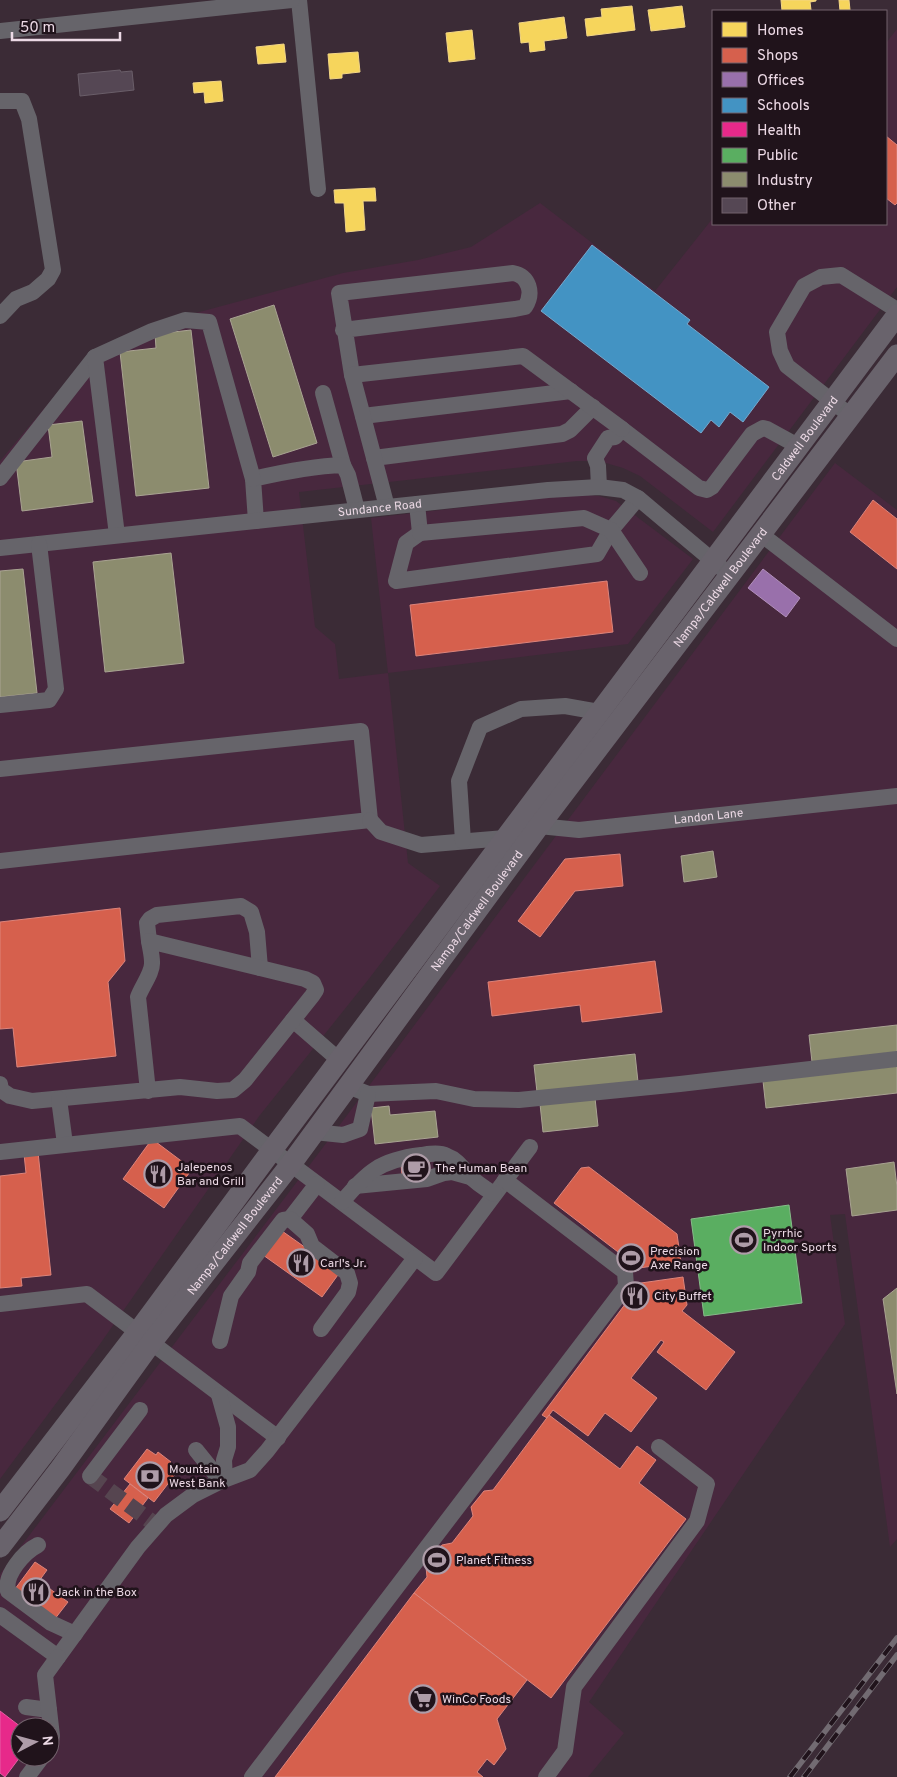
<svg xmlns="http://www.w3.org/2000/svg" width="897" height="1777" font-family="Overpass,sans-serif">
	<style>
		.built { fill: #48283e; fill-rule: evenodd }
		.homes { fill: #f6d55c; stroke: #f3d685 }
		.shops { fill: #d6604d; stroke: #dd847b }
		.offices { fill: #9970ab; stroke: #b290bc }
		.schools { fill: #4393c3; stroke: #76a8cd }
		.health { fill: #e7298a; stroke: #e85ea5 }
		.public { fill: #5aae61; stroke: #86bb89 }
		.industry { fill: #8c8c6e; stroke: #a9a392 }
		.building { fill: #554754; stroke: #6a5e69 }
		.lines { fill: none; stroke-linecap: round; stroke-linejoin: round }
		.minor-tunnel { stroke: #564550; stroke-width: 16; stroke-dasharray: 16 8; stroke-linecap: butt }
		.minor { stroke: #66646a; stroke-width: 16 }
		.major { stroke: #69636c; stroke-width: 21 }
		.rail-casing { stroke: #726b72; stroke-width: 5.5 }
		.rail { stroke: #20131b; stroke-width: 4; stroke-dasharray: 11; stroke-linecap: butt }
		.labels { text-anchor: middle; stroke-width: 5; stroke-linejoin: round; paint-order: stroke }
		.street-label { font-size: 12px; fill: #ecd9e5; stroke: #20131b }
		.poi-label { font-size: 12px; fill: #ecd9e5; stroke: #20131b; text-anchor: start }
	</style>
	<rect width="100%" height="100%" fill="#3b2b36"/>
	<g class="built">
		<polygon points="897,29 897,287 713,532 640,476 623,468 599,461 577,461 299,492 315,627 335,644 339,679 388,673 371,518 579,494 599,496 616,501 693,559 628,644 388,673 408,863 440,886 368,980 260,1115 100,1344 0,1479 0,461 94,349 159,323 343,273 418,260 471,247 540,203 655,291 713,218 713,224 886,224 886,43"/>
		<path d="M835,463L897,510V1539L890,1547L845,1214L830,1215L845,1324L589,1702L624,1733L588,1777H0V1574L318,1154ZM20,1727H50V1757H20Z"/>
	</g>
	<g class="homes">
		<polygon points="781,0 816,0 816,1 810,2 811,10 782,11"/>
		<polygon points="839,0 849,0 850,10 840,11"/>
		<polygon points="632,6 635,30 587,36 585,19 602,17 601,9"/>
		<polygon points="682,6 685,27 651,31 648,10"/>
		<polygon points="564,17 567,38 544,41 545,50 530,52 529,42 521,43 519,23"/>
		<polygon points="472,30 475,59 449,62 446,33"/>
		<polygon points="284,44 286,62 258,64 256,47"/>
		<polygon points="358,52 360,72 342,74 342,78 330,79 328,54"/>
		<polygon points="221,81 223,101 205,103 204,92 194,93 193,83"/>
		<polygon points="375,188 376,201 363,201 365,230 346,232 344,203 335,203 334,190"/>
	</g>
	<g class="shops">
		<polygon points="886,136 897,145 897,203 895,205 886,198"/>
		<polygon points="873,500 897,519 897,569 850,532"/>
		<polygon points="607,581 613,632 416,656 410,605"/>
		<polygon points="620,854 623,886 575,891 540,937 518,921 565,859"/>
		<polygon points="120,908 125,961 108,982 116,1056 17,1067 13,1028 0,1029 0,922"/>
		<polygon points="655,961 662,1012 582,1022 580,1005 492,1016 488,982"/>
		<polygon points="152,1139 192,1169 164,1208 123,1179"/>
		<polygon points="38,1152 51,1275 21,1278 22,1286 0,1288 0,1176 26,1173 24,1154"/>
		<polygon points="429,1161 430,1172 402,1175 401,1164"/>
		<polygon points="589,1167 677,1234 681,1262 639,1268 554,1203 581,1168"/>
		<polygon points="282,1231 340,1272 322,1297 263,1255"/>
		<polygon points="683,1277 687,1305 682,1311 735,1352 706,1390 657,1352 664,1342 661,1340 631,1378 657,1398 631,1432 605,1413 588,1436 553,1410 547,1418 542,1415 641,1283"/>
		<polygon points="549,1415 620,1469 637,1446 656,1460 639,1483 686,1519 551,1698 414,1593 427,1577 426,1567 442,1545 452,1543 473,1516 471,1507 484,1491 493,1490"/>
		<polygon points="147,1449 156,1455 158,1452 171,1462 168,1465 177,1472 154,1502 124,1479"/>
		<polygon points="130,1484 148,1498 129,1523 110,1509"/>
		<polygon points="35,1562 47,1570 39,1581 68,1602 54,1620 15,1589"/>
		<polygon points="414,1593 527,1680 497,1719 506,1749 494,1765 487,1759 477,1772 483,1777 275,1777"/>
	</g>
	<polygon class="offices" points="763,569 800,598 786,617 748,588"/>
	<polygon class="schools" points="592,245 690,320 687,324 769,387 743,422 730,412 719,427 711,420 701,433 541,311"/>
	<polygon class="health" points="0,1711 21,1727 20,1757 5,1777 0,1773"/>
	<polygon class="public" points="789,1205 802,1303 704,1316 691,1219"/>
	<g class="industry">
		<polygon points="274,305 317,443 273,457 230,319"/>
		<polygon points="191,330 209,488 136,496 120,352 156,348 155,334"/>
		<polygon points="82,421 93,502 22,511 16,462 52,457 48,425"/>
		<polygon points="171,553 184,663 105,672 93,562"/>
		<polygon points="23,569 37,693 0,697 0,571"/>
		<polygon points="713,851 717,877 684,882 681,856"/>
		<polygon points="897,1025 897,1052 812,1062 809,1035"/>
		<polygon points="635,1054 638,1082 537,1092 534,1065"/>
		<polygon points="897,1066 897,1093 766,1108 763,1081"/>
		<polygon points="595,1098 598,1126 543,1132 540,1104"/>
		<polygon points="389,1106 390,1115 435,1111 438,1137 375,1144 371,1108"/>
		<polygon points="894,1162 897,1187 897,1210 852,1216 846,1169"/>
		<polygon points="897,1288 897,1394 883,1299"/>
	</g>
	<polygon class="building" points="120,70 121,72 132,71 134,90 80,96 78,74"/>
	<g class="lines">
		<polyline class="minor-tunnel" points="90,1476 156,1525"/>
		<g class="minor">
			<polyline points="299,0 318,189"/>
			<polyline points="0,31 292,0"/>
			<polyline points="0,101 22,101 29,119 53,270 48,279 33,292 16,299 0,316"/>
			<path d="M343,330L515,309L525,307C534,293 529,276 513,273L339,293L352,375"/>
			<polyline points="323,393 343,465"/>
			<polyline points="363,416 571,391"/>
			<polyline points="851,416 787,366 780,351 777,332 804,286 821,277 841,275 897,310"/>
			<polyline points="374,458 562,434 570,430 593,407"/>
			<polyline points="0,478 95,357"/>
			<polyline points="599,487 598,466 595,458 608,438 615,437 622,429 699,488 707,490 712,487 752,434 763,428 767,429 798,446"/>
			<polyline points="417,504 420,533 406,543 396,581 597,554 611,530 638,498"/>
			<polyline points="387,507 352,375 523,356 622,429"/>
			<path d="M256,521L253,479C283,472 312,466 343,465L348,475L357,510"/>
			<polyline points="420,533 584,518 611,530 640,573"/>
			<polyline points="117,535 95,357 152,331 185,320 209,322 253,479"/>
			<polyline points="762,535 897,639"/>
			<path id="s1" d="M0,548L548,490L599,487L623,490L638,498L731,576"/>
			<polyline points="0,705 49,700 56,689 39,544"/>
			<polyline points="0,769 361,731 370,820 0,861"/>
			<polyline points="370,820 381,832 421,845 505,838"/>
			<path id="s2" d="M531,823L539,826L579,830L897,796"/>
			<polyline points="463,841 459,781 480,727 521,709 565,706 599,712"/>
			<polyline points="149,941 147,923 150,919 157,915 241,906 251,912 257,932 260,968"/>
			<polyline points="293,1020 339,1060"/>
			<path d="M0,1084L1,1090L10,1096L32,1101L180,1087L217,1091L233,1090L245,1080L312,996L316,990L313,983L305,979L149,941C150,948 152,955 152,962C153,972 142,986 138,997L148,1091"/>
			<polyline points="348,1086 368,1094 436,1091 474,1099 519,1100 680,1084 897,1059"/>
			<polyline points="59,1099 65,1144"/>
			<polyline points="314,1132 343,1135 360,1129 368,1094"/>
			<polyline points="0,1152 240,1126 436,1273 530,1147"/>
			<polyline points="355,1186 427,1179 444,1173 452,1172 470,1177"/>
			<path d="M342,1202C367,1172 380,1160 421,1155C429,1154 439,1152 447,1156C458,1160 462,1168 470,1176C476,1183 486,1189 494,1194"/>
			<polyline points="290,1219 317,1184"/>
			<polyline points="0,1304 87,1294 278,1438"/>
			<polyline points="220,1341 231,1296 248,1272 250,1263 283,1220 290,1219 307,1234 312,1246 347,1273 350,1283 348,1292 321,1329"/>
			<polyline points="219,1395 228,1427 228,1447 224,1460 225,1479"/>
			<polyline points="196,1450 221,1481"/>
			<polyline points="90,1476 140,1410"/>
			<path d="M38,1545C24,1552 4,1575 8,1591L51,1623L75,1634"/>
			<polyline points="0,1615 58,1657 138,1547 166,1515 193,1495 221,1481 250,1470 267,1451 415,1258"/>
			<polyline points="26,1707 49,1710"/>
			<polyline points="50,1746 52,1736 45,1675 58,1657"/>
			<polyline points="27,1777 42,1757"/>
			<polyline points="252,1777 626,1286 625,1272 505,1180"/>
			<polyline points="546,1777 565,1751 574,1687 697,1521 707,1484 659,1447"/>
		</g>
		<g class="major">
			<path id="s3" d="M0,1511L137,1333L272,1150L897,315"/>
			<path id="s4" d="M0,1547L60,1469L151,1343L291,1164L539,826L897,355"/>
		</g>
		<g class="rail-casing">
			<g id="rail">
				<polyline points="790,1777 897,1638"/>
				<polyline points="804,1777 897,1655"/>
			</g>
		</g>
		<use href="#rail" class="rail"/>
	</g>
	<defs>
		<g id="cafe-ring" transform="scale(1.4375)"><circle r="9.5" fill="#20131b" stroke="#ae9ca8" stroke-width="1.5"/><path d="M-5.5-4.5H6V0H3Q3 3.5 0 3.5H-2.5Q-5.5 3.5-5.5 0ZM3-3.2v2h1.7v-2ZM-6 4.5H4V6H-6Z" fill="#ae9ca8"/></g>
		<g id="restaurant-ring" transform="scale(1.4375)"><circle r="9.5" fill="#20131b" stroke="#ae9ca8" stroke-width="1.5"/><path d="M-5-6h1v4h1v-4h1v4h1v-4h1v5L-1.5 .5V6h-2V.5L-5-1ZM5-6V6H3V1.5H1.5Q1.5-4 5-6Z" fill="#ae9ca8"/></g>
		<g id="stadium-ring" transform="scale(1.4375)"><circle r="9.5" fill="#20131b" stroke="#ae9ca8" stroke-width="1.5"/><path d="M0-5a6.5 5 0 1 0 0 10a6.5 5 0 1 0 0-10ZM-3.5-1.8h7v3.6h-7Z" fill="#ae9ca8"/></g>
		<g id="bank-ring" transform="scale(1.4375)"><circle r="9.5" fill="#20131b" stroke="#ae9ca8" stroke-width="1.5"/><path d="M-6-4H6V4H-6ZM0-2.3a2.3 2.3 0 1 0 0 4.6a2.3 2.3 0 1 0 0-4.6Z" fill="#ae9ca8"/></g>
		<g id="supermarket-ring" transform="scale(1.4375)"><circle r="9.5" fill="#20131b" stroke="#ae9ca8" stroke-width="1.5"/><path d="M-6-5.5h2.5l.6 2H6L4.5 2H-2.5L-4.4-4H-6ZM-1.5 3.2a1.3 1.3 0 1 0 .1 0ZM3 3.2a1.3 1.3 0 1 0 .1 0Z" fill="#ae9ca8"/></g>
	</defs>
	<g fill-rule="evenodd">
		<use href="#cafe-ring" x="416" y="1168"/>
		<use href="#restaurant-ring" x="158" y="1174"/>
		<use href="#stadium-ring" x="744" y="1240"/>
		<use href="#stadium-ring" x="631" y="1258"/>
		<use href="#restaurant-ring" x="301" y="1263"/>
		<use href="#restaurant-ring" x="635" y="1296"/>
		<use href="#bank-ring" x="150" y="1476"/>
		<use href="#stadium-ring" x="437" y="1560"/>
		<use href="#restaurant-ring" x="36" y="1592"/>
		<use href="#supermarket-ring" x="423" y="1699"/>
	</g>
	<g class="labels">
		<g class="street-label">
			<text dy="4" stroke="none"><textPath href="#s3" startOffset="1341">Caldwell Boulevard</textPath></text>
			<text dy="4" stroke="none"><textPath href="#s1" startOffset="382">Sundance Road</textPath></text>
			<text dy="4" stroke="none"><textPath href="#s4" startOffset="1200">Nampa/Caldwell Boulevard</textPath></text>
			<text dy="4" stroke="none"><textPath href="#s2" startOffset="179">Landon Lane</textPath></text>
			<text dy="4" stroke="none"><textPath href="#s4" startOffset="795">Nampa/Caldwell Boulevard</textPath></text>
			<text dy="4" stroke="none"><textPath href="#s4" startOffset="390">Nampa/Caldwell Boulevard</textPath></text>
		</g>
		<g class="poi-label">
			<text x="177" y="1171">Jalepenos<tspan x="177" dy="14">Bar and Grill</tspan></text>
			<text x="435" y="1172">The Human Bean</text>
			<text x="763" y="1237">Pyrrhic<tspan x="763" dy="14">Indoor Sports</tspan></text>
			<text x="650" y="1255">Precision<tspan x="650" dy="14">Axe Range</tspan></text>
			<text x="320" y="1267">Carl's Jr.</text>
			<text x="654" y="1300">City Buffet</text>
			<text x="169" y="1473">Mountain<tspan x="169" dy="14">West Bank</tspan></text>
			<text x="456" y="1564">Planet Fitness</text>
			<text x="55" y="1596">Jack in the Box</text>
			<text x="442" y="1703">WinCo Foods</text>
		</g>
	</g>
	<rect x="712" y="10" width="175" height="215" fill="#20131b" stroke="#72626c"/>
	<rect x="722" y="22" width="25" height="15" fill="#f6d55c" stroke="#72626c"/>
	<text x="757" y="35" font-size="15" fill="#ecd9e5">Homes</text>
	<rect x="722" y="48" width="25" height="15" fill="#d6604d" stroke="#72626c"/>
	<text x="757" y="60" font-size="15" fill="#ecd9e5">Shops</text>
	<rect x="722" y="72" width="25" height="15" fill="#9970ab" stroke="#72626c"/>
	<text x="757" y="85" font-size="15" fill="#ecd9e5">Offices</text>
	<rect x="722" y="98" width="25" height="15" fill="#4393c3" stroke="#72626c"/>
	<text x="757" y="110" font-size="15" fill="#ecd9e5">Schools</text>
	<rect x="722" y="122" width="25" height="15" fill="#e7298a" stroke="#72626c"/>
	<text x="757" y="135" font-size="15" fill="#ecd9e5">Health</text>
	<rect x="722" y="148" width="25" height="15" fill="#5aae61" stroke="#72626c"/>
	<text x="757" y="160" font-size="15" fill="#ecd9e5">Public</text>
	<rect x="722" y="172" width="25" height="15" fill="#8c8c6e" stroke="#72626c"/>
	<text x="757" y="185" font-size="15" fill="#ecd9e5">Industry</text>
	<rect x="722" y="198" width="25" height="15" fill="#554754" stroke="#72626c"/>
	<text x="757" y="210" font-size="15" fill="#ecd9e5">Other</text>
	<g transform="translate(35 1742) rotate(84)"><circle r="24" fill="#20131b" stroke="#72626c"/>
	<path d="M0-4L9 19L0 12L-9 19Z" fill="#ae9ca8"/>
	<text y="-8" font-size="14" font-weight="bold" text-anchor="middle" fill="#ecd9e5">N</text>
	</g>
	<path d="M12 32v8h108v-8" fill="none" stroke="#ecd9e5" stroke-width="2.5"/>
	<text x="20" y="32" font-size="15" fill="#ecd9e5" stroke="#20131b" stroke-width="4" paint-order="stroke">50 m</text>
</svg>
